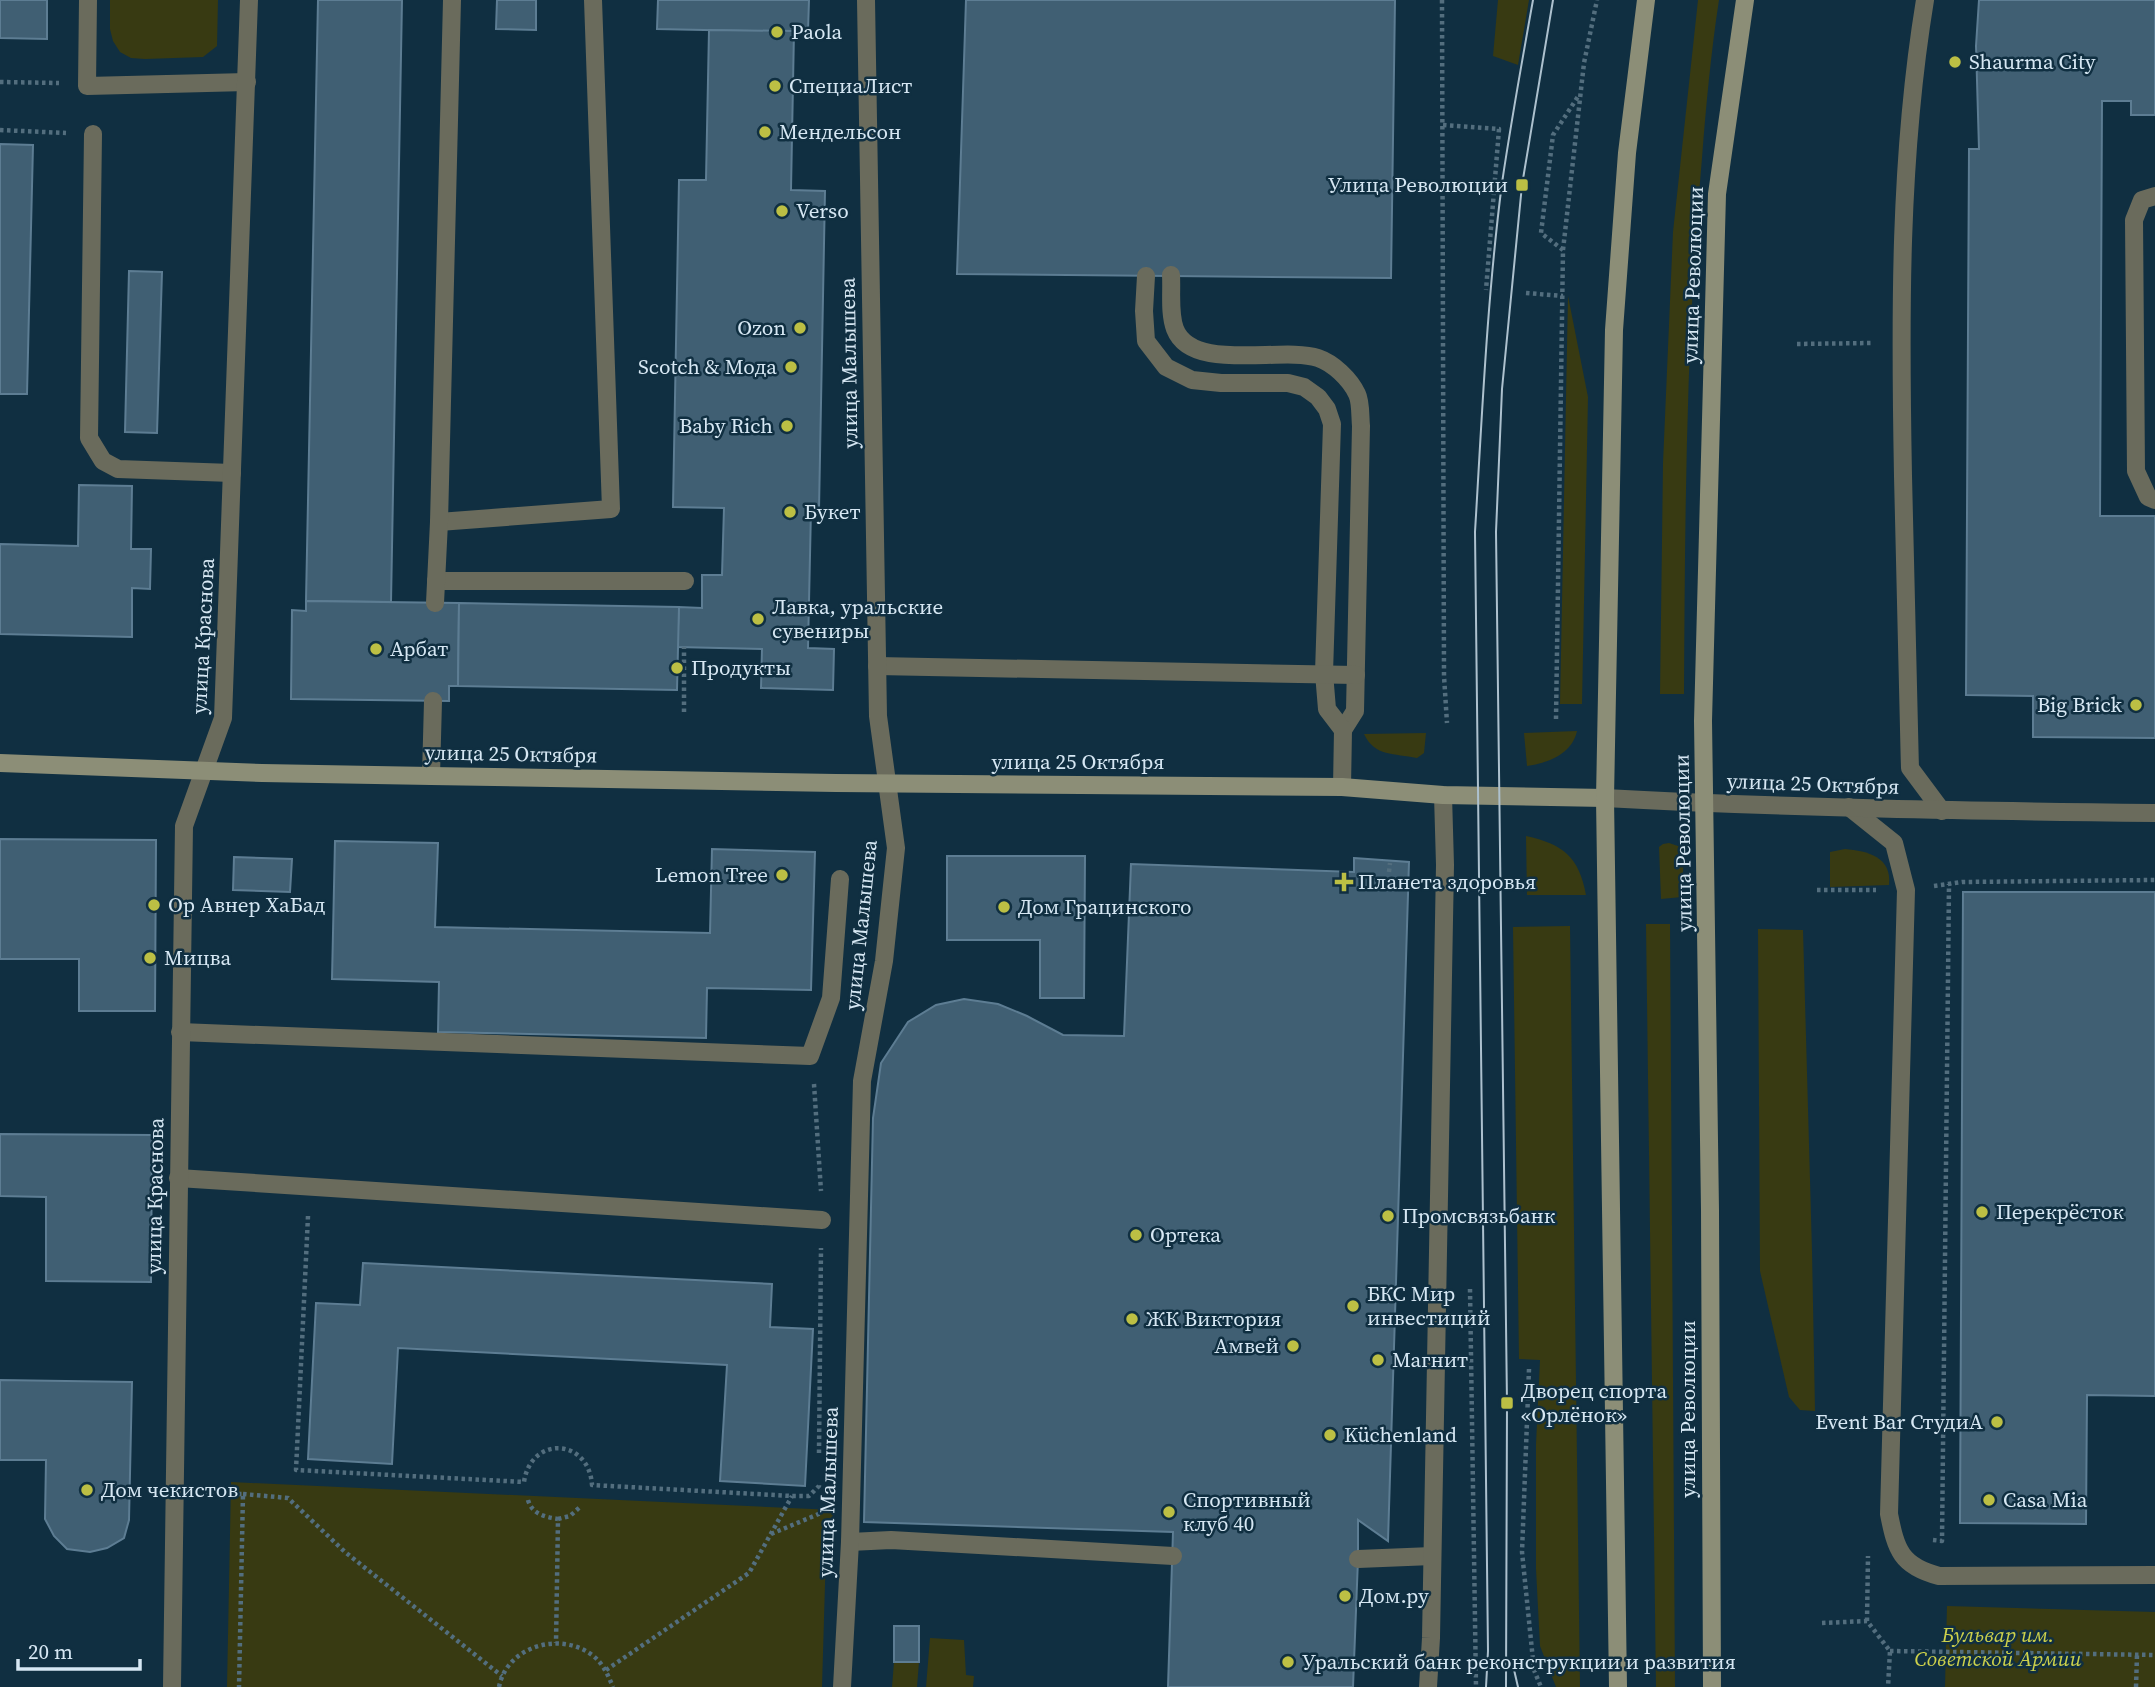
<svg xmlns="http://www.w3.org/2000/svg" width="2155" height="1687" font-family="'Source Serif 4',serif">
	<style>
		.green { fill: #383a12 }
		.building { fill: #405f73; stroke: #5d7d93; stroke-width: 2 }
		.lines { fill: none; stroke-linecap: round; stroke-linejoin: round }
		.path { stroke: #536e7e; stroke-width: 4.5; stroke-dasharray: 3.5 3.5; stroke-linecap: butt }
		.lane { stroke: #6a6b5c; stroke-width: 18 }
		.street { stroke: #6a6b5c; stroke-width: 18 }
		.secondary { stroke: #8c8e77; stroke-width: 18 }
		.tram { stroke: #adc1ce; stroke-width: 2 }
		.poi-dot { fill: #bcbf44; stroke: #102f41; stroke-width: 2.5 }
		.labels { text-anchor: middle; stroke-width: 5; stroke-linejoin: round; paint-order: stroke }
		.poi-label { font-size: 21px; fill: #d6e7f3; stroke: #102f41; text-anchor: start }
		.street-label { font-size: 21px; fill: #d6e7f3; stroke: #102f41 }
		.park-label { font-size: 21px; font-style: italic; fill: #cdd14b; stroke: #102f41 }
	</style>
	<rect width="100%" height="100%" fill="#102f41"/>
	<g class="green">
		<polygon points="110,0 218,0 217,46 203,57 145,59 131,58 120,52 113,41 110,29"/>
		<polygon points="1498,0 1529,0 1518,65 1493,56"/>
		<path d="M1698,0H1719C1711,52 1706,106 1702,158C1686,336 1685,515 1684,694H1660L1663,463L1673,232Z"/>
		<polygon points="1568,296 1588,397 1582,704 1560,704"/>
		<path d="M1577,731C1572,754 1548,763 1527,766L1524,733Z"/>
		<path d="M1426,733L1424,753L1417,758C1394,753 1375,757 1364,734Z"/>
		<path d="M1526,836C1563,844 1579,857 1586,895H1527Z"/>
		<polygon points="1669,843 1684,848 1682,897 1661,899 1659,847 1663,844"/>
		<path d="M1845,849C1868,851 1892,857 1889,885L1830,887V852Z"/>
		<polygon points="1646,924 1670,924 1675,1687 1656,1687"/>
		<polygon points="1570,926 1580,1687 1556,1687 1540,1646 1536,1569 1536,1444 1540,1360 1519,1359 1513,927"/>
		<polygon points="1758,929 1803,930 1812,1251 1815,1411 1800,1410 1789,1397 1760,1271"/>
		<polygon points="231,1482 834,1510 826,1550 822,1687 227,1687"/>
		<polygon points="1947,1606 2155,1612 2155,1687 1945,1687"/>
		<polygon points="930,1638 964,1640 966,1675 974,1676 973,1687 926,1687"/>
		<polygon points="894,1662 919,1662 917,1687 892,1687"/>
	</g>
	<g class="building">
		<polygon points="0,0 47,0 47,39 0,38"/>
		<polygon points="318,0 402,0 391,602 306,601"/>
		<polygon points="497,0 536,0 536,30 496,29"/>
		<polygon points="658,0 809,0 808,32 657,29"/>
		<polygon points="966,0 1395,0 1391,278 957,274"/>
		<polygon points="1979,0 2155,0 2155,115 2131,115 2131,101 2102,101 2100,516 2155,516 2155,738 2033,737 2033,696 1966,695 1969,149 1979,149 1976,46"/>
		<polygon points="709,30 794,31 791,190 825,191 819,509 811,509 808,648 834,649 833,690 761,688 762,649 677,647 679,607 702,608 702,575 722,575 724,508 673,507 679,180 706,180"/>
		<polygon points="0,144 33,145 27,394 0,394"/>
		<polygon points="129,271 162,272 157,433 125,432"/>
		<polygon points="79,485 132,486 131,549 151,549 150,589 132,588 132,637 0,634 0,544 78,546"/>
		<polygon points="306,601 459,603 458,686 449,686 449,701 291,699 292,610 306,611"/>
		<polygon points="459,603 679,607 677,690 458,686"/>
		<polygon points="0,839 156,840 155,1011 79,1011 79,959 0,959"/>
		<polygon points="335,841 438,843 435,927 710,933 712,849 815,852 811,990 707,988 706,1038 438,1032 439,982 332,979"/>
		<polygon points="947,856 1085,856 1084,998 1040,998 1040,940 947,940"/>
		<polygon points="234,857 292,859 290,892 233,890"/>
		<polygon points="1354,858 1409,862 1388,1541 1358,1520 1358,1559 1353,1687 1168,1687 1173,1532 864,1522 873,1118 881,1063 908,1022 936,1005 964,999 998,1004 1027,1016 1063,1035 1124,1036 1131,864 1354,872"/>
		<polygon points="1963,892 2155,892 2155,1396 2087,1395 2086,1524 1960,1523"/>
		<polygon points="0,1134 152,1135 151,1282 46,1281 46,1197 0,1196"/>
		<polygon points="363,1263 772,1284 770,1327 813,1329 805,1486 720,1481 727,1365 398,1348 392,1464 308,1459 316,1303 360,1305"/>
		<polygon points="0,1380 132,1382 129,1520 124,1538 107,1548 90,1552 67,1549 54,1536 45,1519 46,1460 0,1460"/>
		<rect x="894" y="1626" width="25" height="36"/>
	</g>
	<g class="lines">
		<g class="path">
			<polyline points="1442,0 1444,676 1447,723"/>
			<polyline points="0,82 59,83"/>
			<polyline points="1443,125 1499,129 1486,290"/>
			<polyline points="0,130 66,133"/>
			<polyline points="1443,188 1494,192"/>
			<polyline points="1563,250 1541,233 1553,135 1579,95"/>
			<polyline points="1526,293 1563,296"/>
			<polyline points="1797,344 1871,343"/>
			<polyline points="684,712 684,647"/>
			<polyline points="1556,719 1563,250 1584,63 1597,0"/>
			<polyline points="1389,872 1390,863"/>
			<polyline points="1934,886 1962,882 2155,880"/>
			<polyline points="1817,890 1876,890"/>
			<polyline points="814,1084 821,1191"/>
			<path d="M308,1216L296,1470L524,1482C531,1435 589,1438 592,1485L792,1496H809L819,1486V1483"/>
			<polyline points="1470,1289 1476,1687"/>
			<polyline points="1529,1369 1522,1552 1534,1670 1541,1687"/>
			<polyline points="819,1453 821,1248"/>
			<polyline points="203,1494 243,1494 239,1687"/>
			<polyline points="243,1494 288,1498 345,1552 502,1676"/>
			<path d="M528,1500C532,1514 545,1517 558,1519L556,1643"/>
			<polyline points="558,1519 570,1516 580,1507"/>
			<polyline points="771,1534 821,1513"/>
			<polyline points="1933,1540 1942,1541 1949,884"/>
			<polyline points="1867,1621 1868,1556"/>
			<polyline points="1822,1623 1867,1621 1890,1651 1888,1687"/>
			<polyline points="1890,1651 2155,1655"/>
			<polyline points="606,1670 749,1573 792,1496"/>
			<path d="M499,1687C507,1646 560,1631 592,1655C603,1663 608,1675 613,1687"/>
			<polyline points="2136,1687 2137,1655"/>
		</g>
		<g class="lane">
			<polyline points="88,0 87,86 247,82"/>
			<path d="M1925,0C1899,158 1900,317 1903,476C1905,574 1907,671 1910,768L1942,811"/>
			<polyline points="93,134 89,438 103,461 118,469 232,473"/>
			<polyline points="2155,196 2142,200 2134,220 2136,471 2148,497 2155,500"/>
			<path d="M1171,275C1172,292 1169,313 1175,329C1192,373 1282,346 1318,358C1333,363 1350,379 1357,394C1361,402 1360,416 1361,426L1355,711L1343,730"/>
			<polyline points="1146,276 1144,311 1146,341 1166,367 1192,380 1221,383 1288,383 1304,387 1318,397 1327,409 1332,424 1324,673 1327,709 1343,730 1342,787"/>
			<polyline points="439,522 611,509 593,0"/>
			<polyline points="436,581 685,581"/>
			<polyline points="435,603 439,522 452,0"/>
			<polyline points="877,666 1356,675"/>
			<polyline points="431,776 433,701"/>
			<path d="M1849,807L1894,843L1906,890L1889,1514C1896,1550 1901,1566 1939,1576L2155,1575"/>
			<polyline points="180,1032 810,1056 831,998 840,879"/>
			<polyline points="178,1178 822,1220"/>
			<polyline points="850,1542 891,1540 1173,1556"/>
			<polyline points="1358,1559 1432,1556"/>
			<polyline points="1428,1687 1431,1638 1445,865 1443,795"/>
		</g>
		<g class="street">
			<path d="M1605,798C1788,808 1972,811 2155,813"/>
			<polyline points="172,1687 184,826 223,718 249,0"/>
			<polyline points="842,1687 850,1542 862,1081 884,961 896,848 878,716 866,0"/>
		</g>
		<g class="secondary">
			<polyline points="0,763 262,773 431,776 836,783 1342,787 1443,795 1605,798"/>
			<polyline points="1618,1687 1605,798 1614,330 1627,153 1646,0"/>
			<polyline points="1712,1687 1710,1210 1703,721 1717,194 1745,0"/>
		</g>
		<g class="tram">
			<polyline points="1512,1661 1518,1687"/>
			<path d="M1486,1687L1488,1651L1475,532C1482,416 1487,299 1502,183C1511,122 1522,61 1533,0"/>
			<polyline points="1506,1687 1507,1403 1496,532 1502,389 1522,185 1553,0"/>
		</g>
	</g>
	<g class="poi-dot">
		<circle cx="777" cy="32" r="7"/>
		<circle cx="1955" cy="62" r="7"/>
		<circle cx="775" cy="86" r="7"/>
		<circle cx="765" cy="132" r="7"/>
		<rect x="1515" y="178" width="14" height="14" rx="3.5"/>
		<circle cx="782" cy="211" r="7"/>
		<circle cx="800" cy="328" r="7"/>
		<circle cx="791" cy="367" r="7"/>
		<circle cx="787" cy="426" r="7"/>
		<circle cx="790" cy="512" r="7"/>
		<circle cx="758" cy="619" r="7"/>
		<circle cx="376" cy="649" r="7"/>
		<circle cx="677" cy="668" r="7"/>
		<circle cx="2136" cy="705" r="7"/>
		<circle cx="782" cy="875" r="7"/>
		<path d="M1340.5 871.5h7v7h7v7h-7v7h-7v-7h-7v-7h7z"/>
		<circle cx="154" cy="905" r="7"/>
		<circle cx="1004" cy="907" r="7"/>
		<circle cx="150" cy="958" r="7"/>
		<circle cx="1982" cy="1212" r="7"/>
		<circle cx="1388" cy="1216" r="7"/>
		<circle cx="1136" cy="1235" r="7"/>
		<circle cx="1353" cy="1306" r="7"/>
		<circle cx="1132" cy="1319" r="7"/>
		<circle cx="1293" cy="1346" r="7"/>
		<circle cx="1378" cy="1360" r="7"/>
		<rect x="1500" y="1396" width="14" height="14" rx="3.5"/>
		<circle cx="1997" cy="1422" r="7"/>
		<circle cx="1330" cy="1435" r="7"/>
		<circle cx="87" cy="1490" r="7"/>
		<circle cx="1989" cy="1500" r="7"/>
		<circle cx="1169" cy="1512" r="7"/>
		<circle cx="1345" cy="1596" r="7"/>
		<circle cx="1288" cy="1662" r="7"/>
	</g>
	<g class="labels">
		<g class="poi-label">
			<text x="791" y="39">Paola</text>
			<text x="1969" y="69">Shaurma City</text>
			<text x="789" y="93">СпециаЛист</text>
			<text x="779" y="139">Мендельсон</text>
			<text x="1508" y="192" text-anchor="end">Улица Революции</text>
			<text x="796" y="218">Verso</text>
			<text x="786" y="335" text-anchor="end">Ozon</text>
			<text x="777" y="374" text-anchor="end">Scotch &amp; Мода</text>
			<text x="773" y="433" text-anchor="end">Baby Rich</text>
			<text x="804" y="519">Букет</text>
			<text x="772" y="614">Лавка, уральские<tspan x="772" dy="24">сувениры</tspan></text>
			<text x="390" y="656">Арбат</text>
			<text x="691" y="675">Продукты</text>
			<text x="2122" y="712" text-anchor="end">Big Brick</text>
			<text x="768" y="882" text-anchor="end">Lemon Tree</text>
			<text x="1358" y="889">Планета здоровья</text>
			<text x="168" y="912">Ор Авнер ХаБад</text>
			<text x="1018" y="914">Дом Грацинского</text>
			<text x="164" y="965">Мицва</text>
			<text x="1996" y="1219">Перекрёсток</text>
			<text x="1402" y="1223">Промсвязьбанк</text>
			<text x="1150" y="1242">Ортека</text>
			<text x="1367" y="1301">БКС Мир<tspan x="1367" dy="24">инвестиций</tspan></text>
			<text x="1146" y="1326">ЖК Виктория</text>
			<text x="1279" y="1353" text-anchor="end">Амвей</text>
			<text x="1392" y="1367">Магнит</text>
			<text x="1521" y="1398">Дворец спорта<tspan x="1521" dy="24">«Орлёнок»</tspan></text>
			<text x="1983" y="1429" text-anchor="end">Event Bar СтудиА</text>
			<text x="1344" y="1442">Küchenland</text>
			<text x="101" y="1497">Дом чекистов</text>
			<text x="1183" y="1507">Спортивный<tspan x="1183" dy="24">клуб 40</tspan></text>
			<text x="2003" y="1507">Casa Mia</text>
			<text x="1359" y="1603">Дом.ру</text>
			<text x="1302" y="1669">Уральский банк реконструкции и развития</text>
		</g>
		<g class="street-label">
			<text transform="translate(1693 275) rotate(-88)" y="7">улица Революции</text>
			<text transform="translate(849 363) rotate(-91)" y="7">улица Малышева</text>
			<text transform="translate(203 636) rotate(-87)" y="7">улица Краснова</text>
			<text transform="translate(511 754) rotate(1)" y="7">улица 25 Октября</text>
			<text x="1078" y="769">улица 25 Октября</text>
			<text transform="translate(1813 784) rotate(2)" y="7">улица 25 Октября</text>
			<text transform="translate(1683 843) rotate(-91)" y="7">улица Революции</text>
			<text transform="translate(861 925) rotate(-84)" y="7">улица Малышева</text>
			<text transform="translate(155 1196) rotate(-89)" y="7">улица Краснова</text>
			<text transform="translate(1688 1409) rotate(-90)" y="7">улица Революции</text>
			<text transform="translate(828 1492) rotate(-88)" y="7">улица Малышева</text>
		</g>
		<g class="park-label">
			<text x="1998" y="1642">Бульвар им.<tspan x="1998" dy="24">Советской Армии</tspan></text>
		</g>
	</g>
	<path d="M18 1659v10h122v-10" fill="none" stroke="#d6e7f3" stroke-width="3.5"/>
	<text x="28" y="1659" font-size="21" fill="#d6e7f3" stroke="#102f41" stroke-width="5" paint-order="stroke">20 m</text>
</svg>
